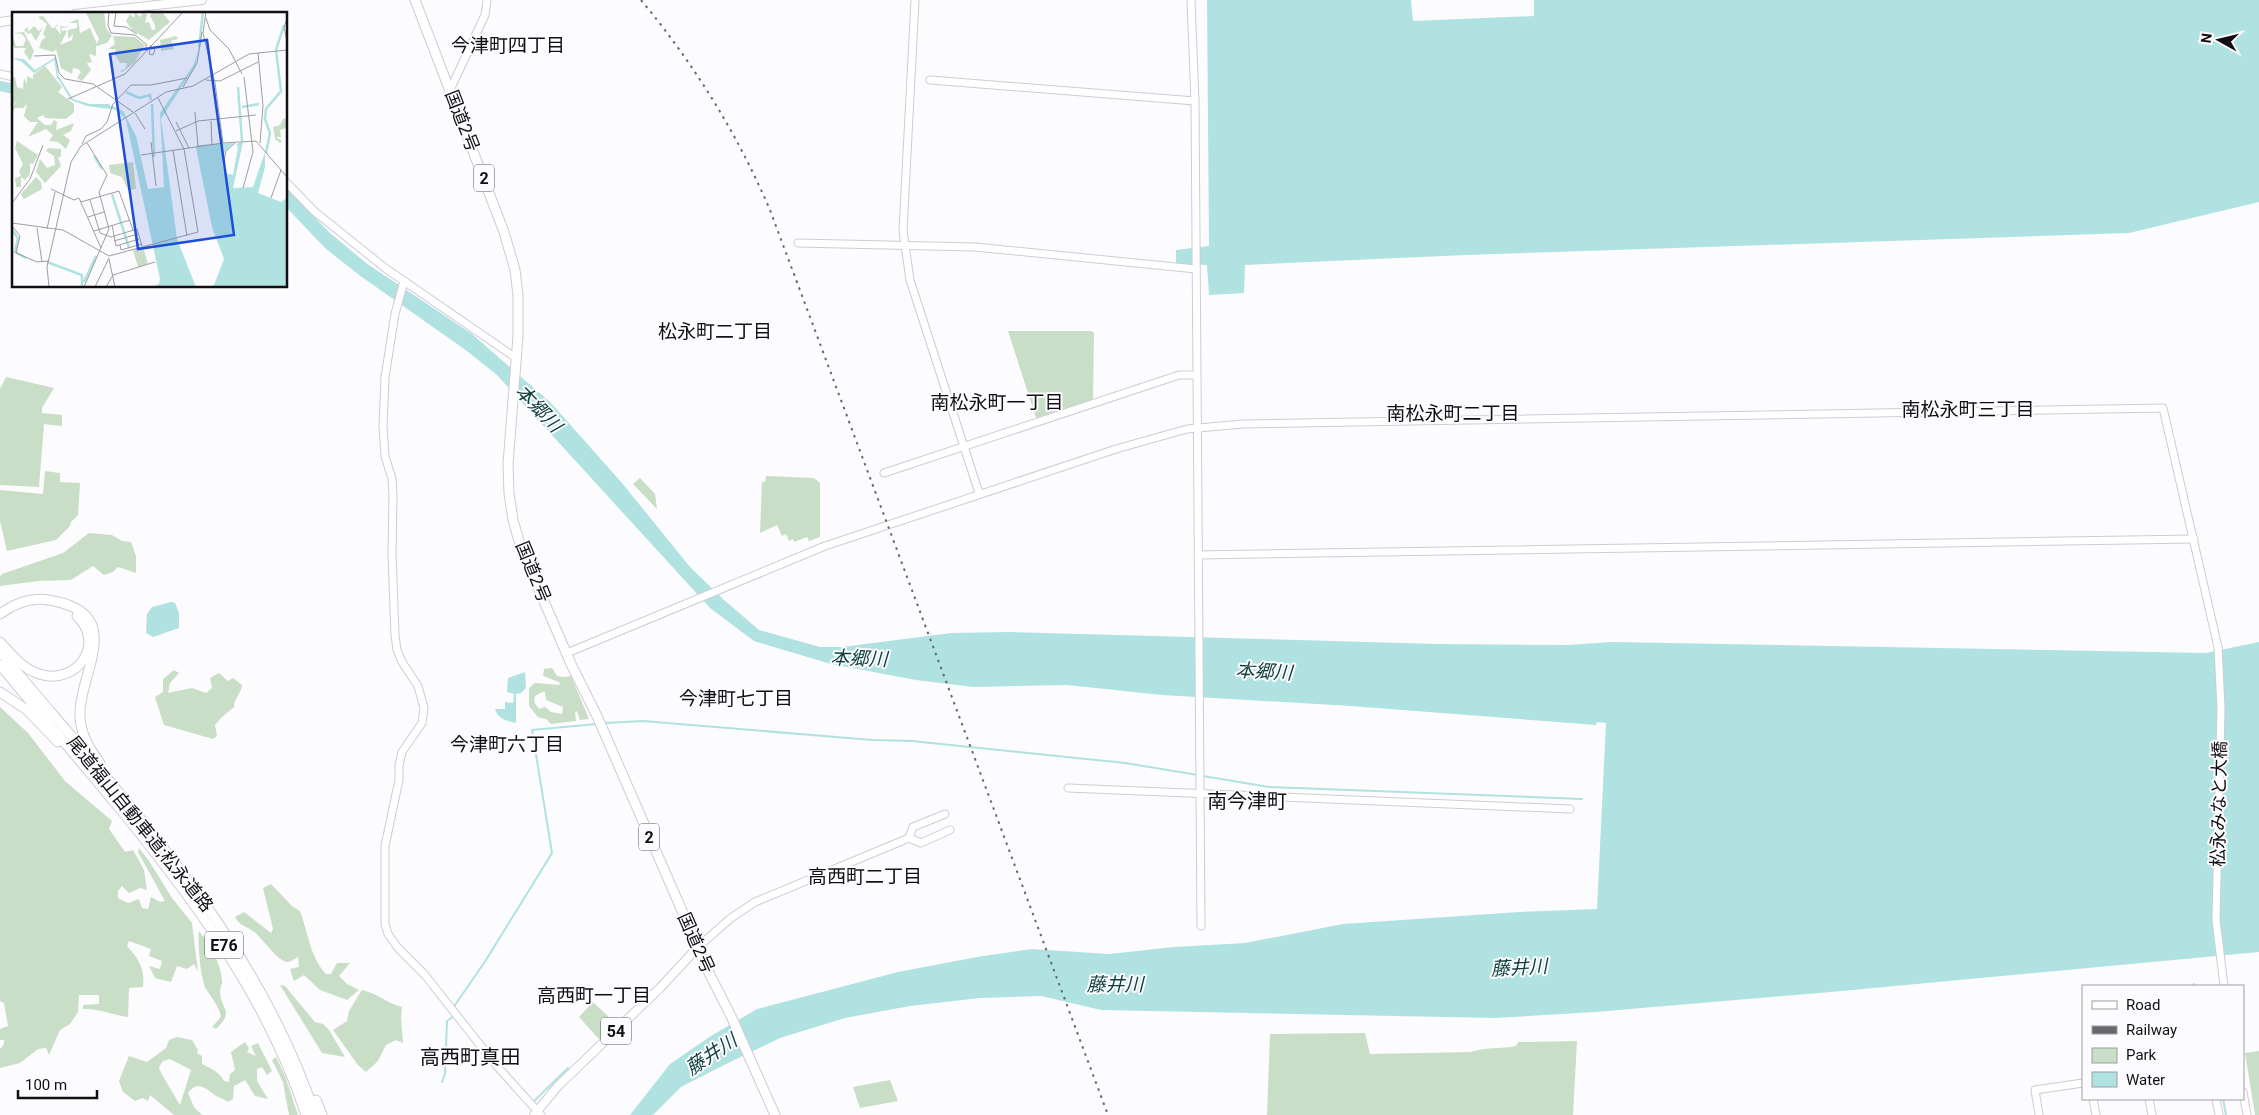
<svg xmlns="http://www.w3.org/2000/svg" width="2259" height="1115" font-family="Roboto,'Noto Sans JP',sans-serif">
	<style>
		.green { fill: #c9dec6; fill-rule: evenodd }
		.water { fill: #b0e2e2 }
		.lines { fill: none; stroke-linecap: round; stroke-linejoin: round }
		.stream { stroke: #b0e2e2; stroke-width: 2 }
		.river { stroke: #b0e2e2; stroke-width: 10 }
		.secondary-casing { stroke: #d0cad6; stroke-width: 9 }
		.primary-casing { stroke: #d0cad6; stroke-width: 10 }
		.highway-casing { stroke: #d0cad6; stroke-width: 11 }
		.secondary { stroke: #fff; stroke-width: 7 }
		.primary { stroke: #fff; stroke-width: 8 }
		.highway { stroke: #fff; stroke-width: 9 }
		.rail { stroke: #69676a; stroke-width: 2; stroke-dasharray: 2.5 5; stroke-linecap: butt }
		.labels { text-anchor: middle; stroke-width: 4; stroke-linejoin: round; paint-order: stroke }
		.shield { fill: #fcfbfd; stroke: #585659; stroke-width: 1 }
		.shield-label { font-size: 16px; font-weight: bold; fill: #110f13 }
		.street-label { font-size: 18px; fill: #110f13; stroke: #fcfbfd }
		.neighbourhood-label { font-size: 19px; fill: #110f13; stroke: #fcfbfd }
		.water-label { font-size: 19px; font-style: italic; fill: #0f3e3e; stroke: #fcfbfd }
		.quarter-label { font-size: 20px; fill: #110f13; stroke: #fcfbfd }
		.inset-river { fill: none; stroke: #b0e2e2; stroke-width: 2.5 }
		.inset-road { fill: none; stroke: #9e9d9f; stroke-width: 1 }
		.view { fill: #1d4ed8; fill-opacity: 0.15; stroke: #1d4ed8; stroke-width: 2.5 }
		.inset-edge { fill: none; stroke: #110f13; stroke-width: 2.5 }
	</style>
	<rect width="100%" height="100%" fill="#fcfbfd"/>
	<g class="green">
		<polygon points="1008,331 1091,331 1094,333 1093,400 1036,418"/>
		<polygon points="6,377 54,388 42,408 42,413 62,415 62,426 44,424 39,487 0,485 0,389"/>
		<polygon points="45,471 60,473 60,482 80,483 78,515 71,522 70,526 56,540 7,551 0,521 0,490 43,494"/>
		<polygon points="766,476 814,478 820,483 820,537 809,541 807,537 794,542 793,539 789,541 786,534 782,536 777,525 760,533 762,482 765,482"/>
		<polygon points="640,478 655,494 657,509 633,484"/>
		<polygon points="89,533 112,535 122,541 131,542 136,556 136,573 118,567 113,572 104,575 93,566 71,580 38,581 0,586 0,577 2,574 63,553"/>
		<path d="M552,668L557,676L563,677L571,676L589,719L580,720L577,711L575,713L576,721L551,724L546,719L538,717L529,706V688L535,683L560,685L559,682L543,676L544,669ZM542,692H545L546,700L563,707L562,714L551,712L545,707L539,709L534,702L535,696Z"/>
		<path d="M174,670L179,673L170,683L168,693L192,688L206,693L212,688L210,678L219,673L228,681L233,678L242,685C241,694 234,698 234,707L222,717L215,725L217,736L213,739L164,725L155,697L163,692V679Z"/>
		<path d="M0,707L28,733L65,781L112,821L109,829L125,852L133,850L144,870L147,890L140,888L129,893L122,886L118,891V898L128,903L139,899L142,908L148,909L151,897L160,902L165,901L138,852L139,848L149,861L172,898L192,923L198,972L194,964L187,969L177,966L171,982L155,978L149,966L160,969L162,961L149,956L151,949L129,941L127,946C139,959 145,969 143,987L129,988L128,1017C113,1015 97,1008 83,1009V1005L99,1004V995H79L78,1012L70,1024L60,1030L49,1055L46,1048L38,1049L20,1063L0,1068V1049L4,1044V1040H0V1029L8,1026L4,1003L0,1001Z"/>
		<path d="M271,884L292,906L300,911C308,932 310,957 326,974H331L337,963H350L339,976L347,984L359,990L347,1000L320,990L304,975L294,981L290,969L299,967L298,957C294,959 291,962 287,962C276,960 262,937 253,931C245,926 239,925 235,917L244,912L271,933L273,929L263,888Z"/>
		<path d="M199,931C210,945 220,961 222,980C223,984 220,987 220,991C220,1010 236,1010 216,1029L212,1027L221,1017C219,1006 212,998 206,989C201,981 197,941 199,931Z"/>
		<polygon points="280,985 285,986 315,1022 323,1024 329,1030 345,1057 322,1053"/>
		<path d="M362,990C379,994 386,1003 402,1007L401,1017L403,1043L396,1040L386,1045L378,1061L366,1072L358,1065L333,1030L347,1021L349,1011Z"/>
		<polygon points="593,1002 611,1019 601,1030 604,1034 599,1039 579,1017"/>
		<path d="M1365,1033L1370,1054L1471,1052C1484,1047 1501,1049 1516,1046L1518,1042L1577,1041L1573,1115H1267L1270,1034Z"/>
		<path d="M177,1037L192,1040L198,1050L197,1053L202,1056V1064C210,1068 221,1073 224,1081L229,1082L230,1074L235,1070L231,1052L245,1042L249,1048L247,1052L256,1056L251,1046L258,1043L272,1071L267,1075L262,1067L257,1069V1081L268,1099L255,1096L245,1080L234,1086L233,1099L228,1102C224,1099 221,1098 216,1096C206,1089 198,1079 188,1093L194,1107L202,1115H174L150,1095L148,1101L143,1098L135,1101L123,1092L119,1081L129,1056L147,1062L166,1048L169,1040ZM170,1059L191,1070L180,1105L161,1073L159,1067L163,1061Z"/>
		<polygon points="2259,1051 2259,1115 2255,1115 2245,1053"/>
		<polygon points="276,1057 285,1076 298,1115 289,1115 283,1082 272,1060"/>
		<polygon points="890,1080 898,1101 860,1108 853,1087"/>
	</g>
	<g class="water">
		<polygon points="1207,0 1411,0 1413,21 1534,16 1534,0 2259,0 2259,202 2129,233 1466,255 1245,265 1244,293 1209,295 1207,265 1176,264 1176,250 1209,246"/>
		<polygon points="286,188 330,233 366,263 472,334 551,403 622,483 690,567 724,600 759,630 820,647 842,647 951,633 1010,632 1438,644 1568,645 1612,642 2206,653 2259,642 2259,952 1831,992 1595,1012 1496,1018 1101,1010 1041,996 980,998 910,1006 845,1018 780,1038 726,1064 681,1087 653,1115 630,1115 670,1064 711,1036 757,1009 898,972 977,957 1031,949 1109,954 1174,947 1245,943 1343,924 1519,912 1597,909 1606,723 1597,722 1596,725 1351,706 1162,695 1067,685 973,687 916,680 831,664 754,641 710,608 497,375 467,351 359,275 325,248 286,207"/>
		<polygon points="171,602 175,603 179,613 179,628 153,637 146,633 147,614 152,607"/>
		<path d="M525,672L526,688L521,693L516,694V723C507,721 498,719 495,709H505V702L513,703L514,694L507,692L508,678Z"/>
	</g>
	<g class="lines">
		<g class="stream">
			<polyline points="604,723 643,721 872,740 912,741 1125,763 1198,775"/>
			<polyline points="1203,776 1269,787 1582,799"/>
			<polyline points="2194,984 2195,986"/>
			<polyline points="453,1008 486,960 552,853 532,730 596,724"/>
			<polyline points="442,1082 445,1074 447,1021 454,1016"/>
			<polyline points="2223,1099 2226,1115"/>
			<polyline points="533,1102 568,1068"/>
		</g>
		<polyline class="river" points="0,86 14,89"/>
		<g class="secondary-casing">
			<g id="secondary">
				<polyline points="915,0 903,231 910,280 979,493"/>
				<polyline points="1191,0 1195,101 1201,926"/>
				<polyline points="0,74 14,77"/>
				<polyline points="930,80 1195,101"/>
				<polyline points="450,90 485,15 487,0"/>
				<polyline points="286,182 314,211 385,268 516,358"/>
				<polyline points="798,243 975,247 1196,269"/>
				<polyline points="404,281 395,314 385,377 383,426 385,456 392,479 393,495 392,554 395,635 397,650 402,662 418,686 424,708 422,723 402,752 399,766 399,780 385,846 385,924 388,934 398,948 425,975 495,1064 541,1115"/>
				<polyline points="884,473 1179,375 1196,375"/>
				<polyline points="1198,555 2194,539"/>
				<polyline points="567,653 825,546 1116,449 1187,429 1243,424 2163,408 2218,647 2221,708 2216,920 2224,986"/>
				<polyline points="1068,788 1570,809"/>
				<polyline points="945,814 913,827 909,838 921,843 950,830"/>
				<polyline points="698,947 731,918 755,902 909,838"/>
				<polyline points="2243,1092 2247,1115"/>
				<polyline points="2093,1099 2096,1115"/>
				<polyline points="2149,1099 2152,1115"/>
				<polyline points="2216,1099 2219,1115"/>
				<polyline points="2039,1115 2035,1090 2083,1083"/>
			</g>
		</g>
		<g class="primary-casing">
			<g id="primary">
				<polyline points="75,14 202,0"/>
				<polyline points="0,22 14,20"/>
				<polyline points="534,1115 558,1086 660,988 698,947"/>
			</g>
		</g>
		<g class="highway-casing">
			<g id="highway">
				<polyline points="415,0 504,232 515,270 518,295 518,336 508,464 509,493 513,520 521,548 571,664 597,716 710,975 731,1016 775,1115"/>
				<path d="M0,614C16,602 34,596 54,601C124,615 82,669 80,711C79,731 88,747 100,763"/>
				<path d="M0,642C11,654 23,669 39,674C77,686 106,644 77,616"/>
				<path d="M0,652C119,795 256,935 315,1115"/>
				<path d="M0,665C42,715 84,765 126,816C201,909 268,1000 306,1115"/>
				<polyline points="0,692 27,710 58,742"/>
				<polyline points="316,1100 322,1115"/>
			</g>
		</g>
		<use href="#secondary" class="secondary"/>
		<use href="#primary" class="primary"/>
		<use href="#highway" class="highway"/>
		<path class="rail" d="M641,0C694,64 737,133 770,210L1108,1115"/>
	</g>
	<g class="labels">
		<g class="shield">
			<rect x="474" y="164.5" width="20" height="27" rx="4"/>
			<rect x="639" y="823.5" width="20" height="27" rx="4"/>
			<rect x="205" y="931.5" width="38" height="27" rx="4"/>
			<rect x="601" y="1017.5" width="30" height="27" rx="4"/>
		</g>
		<g class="shield-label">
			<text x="484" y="184">2</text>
			<text x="649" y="843">2</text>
			<text x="224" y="951">E76</text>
			<text x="616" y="1037">54</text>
		</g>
		<g class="street-label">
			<text transform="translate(462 121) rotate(69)" y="6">国道2号</text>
			<text transform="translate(533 572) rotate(68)" y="6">国道2号</text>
			<text transform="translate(2219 804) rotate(-89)" y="6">松永みなと大橋</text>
			<text transform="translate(140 824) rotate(51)" y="6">尾道福山自動車道;松永道路</text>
			<text transform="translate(696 943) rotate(66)" y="6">国道2号</text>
		</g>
		<g class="neighbourhood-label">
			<text x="508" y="52">今津町四丁目</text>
			<text x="715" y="338">松永町二丁目</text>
			<text x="997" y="409">南松永町一丁目</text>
			<text x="1968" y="416">南松永町三丁目</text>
			<text x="1453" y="420">南松永町二丁目</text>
			<text x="736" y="705">今津町七丁目</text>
			<text x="507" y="751">今津町六丁目</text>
			<text x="865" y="883">高西町二丁目</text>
			<text x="594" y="1002">高西町一丁目</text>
		</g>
		<g class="water-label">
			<text transform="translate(539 408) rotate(46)" y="7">本郷川</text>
			<text transform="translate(859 658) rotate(2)" y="7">本郷川</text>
			<text transform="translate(1264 671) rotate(3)" y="7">本郷川</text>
			<text transform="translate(1519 967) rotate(-3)" y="7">藤井川</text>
			<text x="1115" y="991">藤井川</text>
			<text transform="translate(711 1054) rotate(-34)" y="7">藤井川</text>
		</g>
		<g class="quarter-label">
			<text x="1247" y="808">南今津町</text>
			<text x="470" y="1064">高西町真田</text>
		</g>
	</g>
	<g transform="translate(12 12)">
		<rect width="275" height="275" fill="#fcfbfd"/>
		<path d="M84,0H92L94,16L100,24L95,31L84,34V44L77,42L80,50L75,51L79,58L70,69L65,66L69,60L66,57L61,56L60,62L49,56L44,37L41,40L27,36L30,28L34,25L31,22L35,12L26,5L31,4L40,16H42L44,13H47L43,15L49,23L48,14L57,15L49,16L51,20L52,18L55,19L48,33L60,28L61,22L56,27V18L65,16V11H57L66,7L68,21L78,16L85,32L87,27L74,1ZM123,0L128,5L131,0L135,3L133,11L137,10L140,18H143V13L138,4L140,0H150L158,10L137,28L120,18L114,9L118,2L122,6ZM22,14L27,19L31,15L24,29L19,21L16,22L12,18L16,15V20ZM12,20L22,39L18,49L12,40L14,36H2L1,33L0,23L4,34H11L14,27L10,22L2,21ZM101,24L123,25L133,33L123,50L112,59L109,60L108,59L113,57L115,51H108L102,41L104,37H96L103,32ZM164,24L166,27L159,29L162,37L149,39L148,28ZM33,54L50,75L46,80L62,92V100L54,107L33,106L31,103L25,106L33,113H39L42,108L45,110L44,118L62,111L59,119L51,123L58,128L54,137L46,130L37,129L41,123L34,117L16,125L26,110H18L12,104L15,92L11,96H3L0,101V95L10,84L0,94V66L3,65L5,75L11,77L12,66L15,72V64L21,67V63ZM272,106L275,108V122L274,116L268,118L269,125H264L270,129L268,131L263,127L261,115L268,113ZM5,129L26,143L21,152L18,151V162L13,168L9,165V175H4L3,166L9,164L7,159L11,152L3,136ZM36,136L49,137V145H46L49,154L33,171L24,160L28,147L35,156L43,153L42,144L34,139ZM121,150L124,177L116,178L110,165L98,161L97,153ZM24,165L29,170L30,177L12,187L9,182ZM131,235L136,252L126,255L121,238Z" fill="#c9dec6"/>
		<path d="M187,36L183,54L149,107L165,227L184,275H141L147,272L148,267L114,108L105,98L75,94L59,88L45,65L42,48L22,61L10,50L0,46L12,47L23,58L44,45L46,63L61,87L78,92H96L111,99L124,124L136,177L152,175L148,101L181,54ZM231,130L221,176L241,175L253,140V155L246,181L269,190L275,186V275H198L202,273L212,247L200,215L184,136L186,133L222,131L213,139L210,151L212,161L221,163L226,135L224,132Z" fill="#b0e2e2"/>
		<path class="inset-river" d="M187,35L191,0M226,75L230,129M114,80L127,86L138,83L139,88M140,92L142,145M230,95L247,92M254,141L258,121L253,107L254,97L269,79L264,38L272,13M82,144L90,157M100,182L117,236M0,218L6,226L3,240L14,246M35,250L70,263V275M72,270L84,244"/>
		<path class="inset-road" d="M97,0L96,13L99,21L123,23L134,32V39M104,0L102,14L114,15L125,22M194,0L191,21L203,71L211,131M194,6L198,18L217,37L230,62M275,6L272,16L275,29M138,38L137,42L141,43L143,38L138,33M246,41L251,94L248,131M22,44L43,43L47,61L53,67L81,72L121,100M194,68L208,69L246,50M171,75L185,51L190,20M56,87L113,62L171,0M183,100L186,135M123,101L133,117M199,109L200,133M164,110L177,136M164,119L186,109L244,103M139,130L144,174M211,131L244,129L275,165M70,132L74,124L89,117L95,110L101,92L119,73H139L175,66M161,138L175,224M129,143L211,131M212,149L214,139L223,131M231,176L241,140L232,65M39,177L62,188L67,186L89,236M259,186L269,158M78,188L88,221L99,225L125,217L130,234M69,190L107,179L121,218M0,191L18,167L31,133M76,205L92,200M0,211L51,218L97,244L186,220L172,137L146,86M100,213L104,234L127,227M0,214L8,224L4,241L25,250L36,249M25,216L30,250M35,217L43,180M82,219L118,208M102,229L126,222M108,233L109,238L130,232M97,247L103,275M37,275L35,255L59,150L69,134L154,80L181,74L237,42L275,38M72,275L97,217L87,180L95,163L75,131M83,275L97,246M94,275L101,263L143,250"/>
		<path class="view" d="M195,28L222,223L126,237L98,42Z"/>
		<rect width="275" height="275" class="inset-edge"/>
	</g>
	<rect x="2082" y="985" width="162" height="115" fill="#fcfbfd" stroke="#9e9d9f"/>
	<rect x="2092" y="1001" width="25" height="8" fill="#ffffff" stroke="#9e9d9f"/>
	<text x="2126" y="1010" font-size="15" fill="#110f13">Road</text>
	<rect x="2092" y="1026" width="25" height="8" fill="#69676a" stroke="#9e9d9f"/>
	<text x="2126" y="1035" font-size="15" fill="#110f13">Railway</text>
	<rect x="2092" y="1048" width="25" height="15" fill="#c9dec6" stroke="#9e9d9f"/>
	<text x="2126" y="1060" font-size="15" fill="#110f13">Park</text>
	<rect x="2092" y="1072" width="25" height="15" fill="#b0e2e2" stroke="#9e9d9f"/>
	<text x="2126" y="1085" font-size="15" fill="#110f13">Water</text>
	<g transform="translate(2219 40) rotate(278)" stroke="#fcfbfd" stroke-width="4" paint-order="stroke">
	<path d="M0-4L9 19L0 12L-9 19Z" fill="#110f13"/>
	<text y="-8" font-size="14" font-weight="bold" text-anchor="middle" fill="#110f13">N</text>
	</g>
	<path d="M18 1090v8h79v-8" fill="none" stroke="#110f13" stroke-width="2.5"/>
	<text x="25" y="1090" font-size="15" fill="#110f13" stroke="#fcfbfd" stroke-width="4" paint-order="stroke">100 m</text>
</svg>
